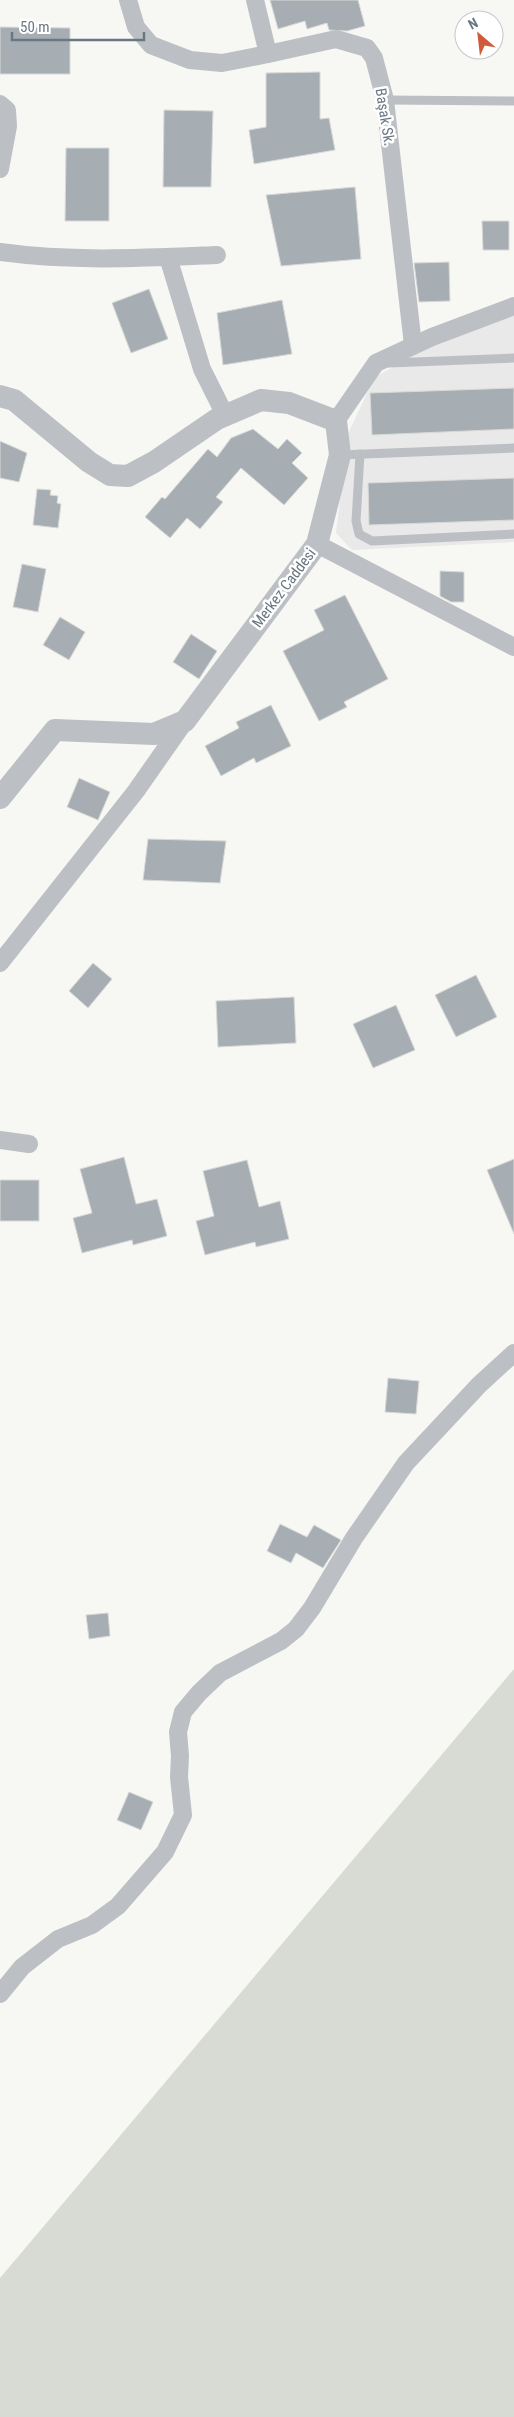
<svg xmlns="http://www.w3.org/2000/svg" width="514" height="2417" font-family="'Roboto Condensed',sans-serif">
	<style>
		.built { fill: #e8e9e8 }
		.green { fill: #d7dbd4 }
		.building { fill: #a7aeb3; stroke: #d9d9d7 }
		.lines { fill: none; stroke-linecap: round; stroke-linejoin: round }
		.service { stroke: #bcc0c4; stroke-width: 9 }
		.minor { stroke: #bcc0c4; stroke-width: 18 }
		.tertiary { stroke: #bcc0c4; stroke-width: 22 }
		.labels { text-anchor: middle; stroke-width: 5; stroke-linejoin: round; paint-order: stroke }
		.street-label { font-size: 15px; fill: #697782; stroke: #fff }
	</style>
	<rect width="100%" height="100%" fill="#f7f7f4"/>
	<polygon class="built" points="514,312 514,542 352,550 336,533 348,434 374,378 420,351"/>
	<polygon class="green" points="514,1669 514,2417 0,2417 0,2278"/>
	<g class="building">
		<polygon points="270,0 358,0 365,26 347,31 329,30 327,23 307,29 305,21 278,29"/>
		<polygon points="0,27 70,28 70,74 0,74"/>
		<polygon points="320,72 320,119 329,118 335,150 254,164 249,130 266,127 266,73"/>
		<polygon points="164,110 213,111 211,187 163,187"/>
		<polygon points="66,148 109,148 109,221 65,221"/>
		<polygon points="355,187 361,259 281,266 266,195"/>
		<polygon points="482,221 509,221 509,250 483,250"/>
		<polygon points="449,262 450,301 419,302 414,263"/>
		<polygon points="149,289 168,339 131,353 112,303"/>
		<polygon points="282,300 292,354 223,365 217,313"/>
		<polygon points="514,388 514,429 372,435 370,393"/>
		<polygon points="253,429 278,449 287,439 302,453 292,463 308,478 284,505 241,468 216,497 223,502 200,529 187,518 170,538 145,517 162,497 165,499 208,449 217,457 231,438"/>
		<polygon points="0,441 27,453 19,482 0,478"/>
		<polygon points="514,478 514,520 369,525 368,483"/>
		<polygon points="37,489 51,490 50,495 58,496 57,503 61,504 58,528 33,525"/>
		<polygon points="22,564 46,569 38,612 13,607"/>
		<polygon points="440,571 464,572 464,602 451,602 440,596"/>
		<polygon points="345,595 388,679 344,702 347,707 319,721 283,651 324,630 314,610"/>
		<polygon points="60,617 85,632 69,660 43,645"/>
		<polygon points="191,634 217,651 199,679 173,662"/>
		<polygon points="271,705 291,746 256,763 254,758 221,776 205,746 239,728 236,722"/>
		<polygon points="79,778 110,792 98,820 67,807"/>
		<polygon points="148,839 226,841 220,883 143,880"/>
		<polygon points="93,963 112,979 88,1008 69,991"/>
		<polygon points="476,975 497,1017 456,1037 435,995"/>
		<polygon points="294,997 296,1043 218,1047 216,1001"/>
		<polygon points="396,1005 415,1050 373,1068 353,1024"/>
		<polygon points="124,1157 136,1204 157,1199 167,1236 133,1245 132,1240 82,1253 73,1218 92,1213 80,1169"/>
		<polygon points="514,1159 514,1234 487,1170"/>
		<polygon points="247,1160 259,1207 280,1201 289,1239 256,1247 255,1242 205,1255 196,1221 214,1216 203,1171"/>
		<rect x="0" y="1180" width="39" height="41"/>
		<polygon points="388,1378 419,1381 416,1414 385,1412"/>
		<polygon points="280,1524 307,1537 314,1525 341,1540 323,1568 296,1553 291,1563 267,1551"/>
		<polygon points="108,1613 110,1636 89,1639 86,1615"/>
		<polygon points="129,1792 153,1802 141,1830 117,1820"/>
	</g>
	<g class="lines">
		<g class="service">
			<polyline points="385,100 514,101"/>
			<polyline points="389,363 514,358"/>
			<polyline points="360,454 356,521 359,534 372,541 514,534"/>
			<polyline points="340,455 514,448"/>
		</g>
		<g class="minor">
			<polyline points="128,0 136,27 151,45 190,60 222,63 268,54"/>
			<polyline points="255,0 268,54 336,39 367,48 374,58 385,100 413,345"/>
			<polyline points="0,104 7,110 8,126 0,169"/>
			<path d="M0,252C72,262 145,258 217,255"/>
			<polyline points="168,257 202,369 225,415"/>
			<polyline points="336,421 376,363 432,337 514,306"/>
			<polyline points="317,544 514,647"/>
			<polyline points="0,963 136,791 185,721"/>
			<polyline points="0,1140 29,1144"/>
			<polyline points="0,1994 22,1967 58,1939 92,1925 118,1906 165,1852 183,1815 179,1777 180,1756 178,1732 183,1712 199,1693 220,1673 281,1641 296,1629 312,1608 354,1538 406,1463 479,1385 514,1353"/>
		</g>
		<polyline class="tertiary" points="0,396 14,400 89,462 110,475 128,476 154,462 217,419 261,400 289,403 336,421 340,455 317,544 185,721 154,734 55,730 0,798"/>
	</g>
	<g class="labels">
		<g class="street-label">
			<text transform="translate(385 117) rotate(81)" y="5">Başak Sk.</text>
			<text transform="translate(284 588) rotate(-53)" y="5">Merkez Caddesi</text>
		</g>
	</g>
	<g transform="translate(479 35) rotate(332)"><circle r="24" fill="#ffffff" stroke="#c3c9cd"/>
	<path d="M0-4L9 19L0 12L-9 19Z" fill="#d05b3b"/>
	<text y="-8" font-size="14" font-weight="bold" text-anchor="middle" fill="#697782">N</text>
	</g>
	<path d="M12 32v8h132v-8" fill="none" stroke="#697782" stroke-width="2.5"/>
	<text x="20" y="32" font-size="15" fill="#697782" stroke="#ffffff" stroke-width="4" paint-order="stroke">50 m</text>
</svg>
